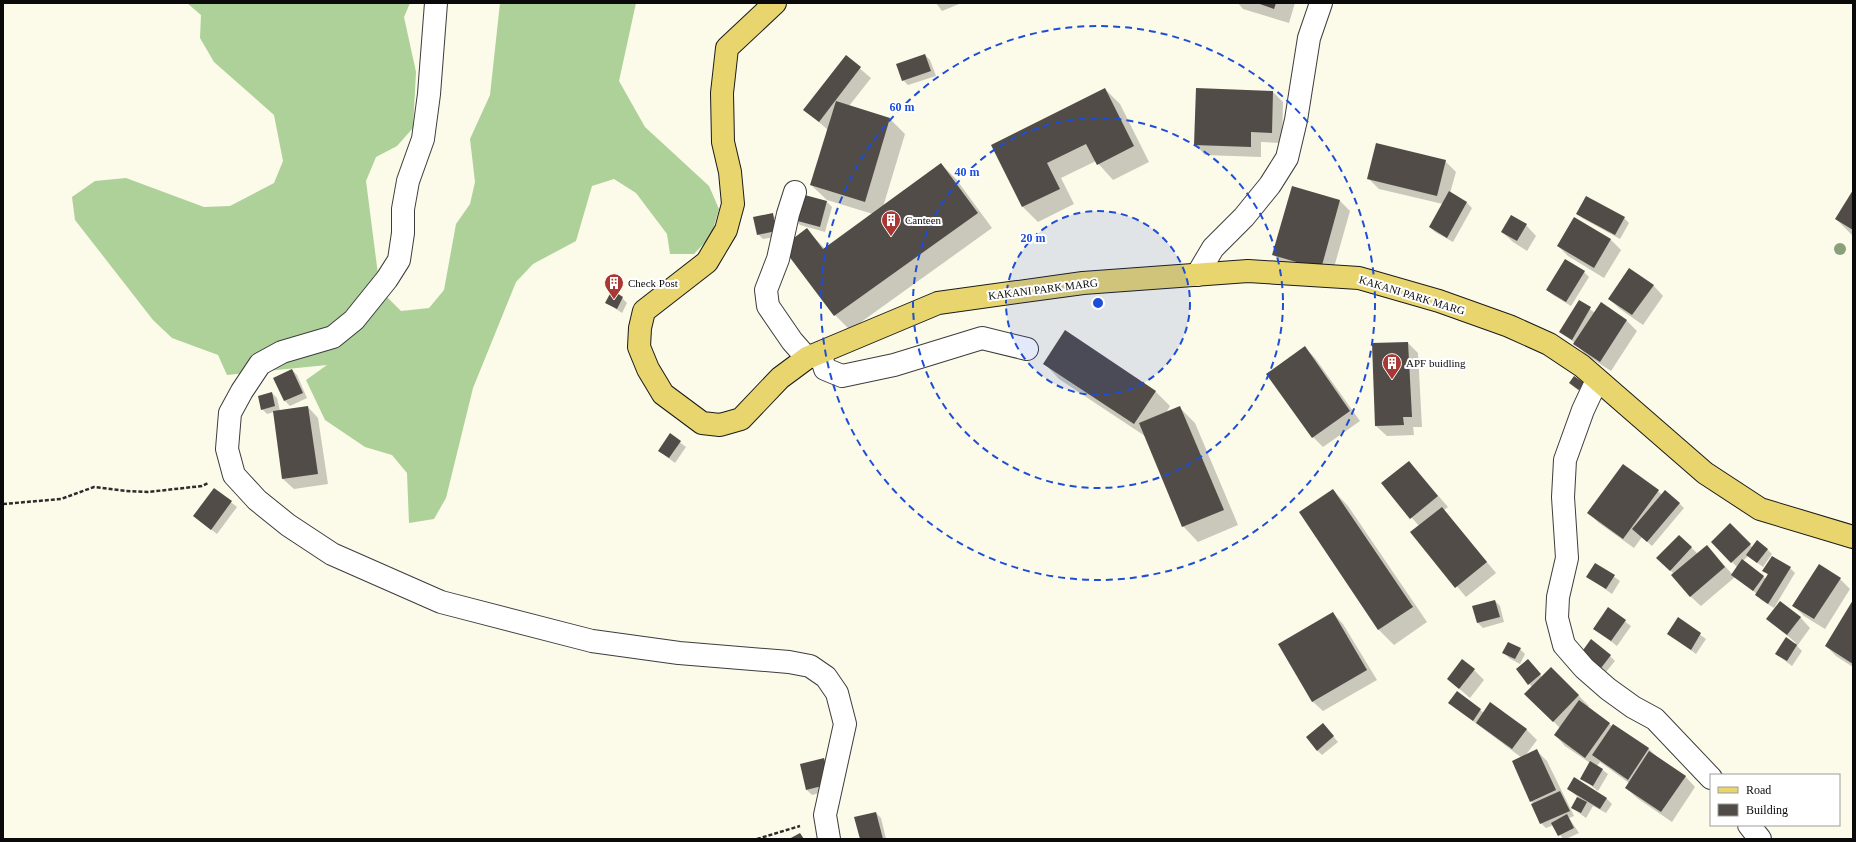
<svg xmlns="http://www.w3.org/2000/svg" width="1856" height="842" font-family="Georgia,serif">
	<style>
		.forest { fill: #add198 }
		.shadow { fill: #0003 }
		.building { fill: #514c47 }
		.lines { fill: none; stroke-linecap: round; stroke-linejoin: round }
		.minor-casing { stroke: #3d3d3d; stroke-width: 24 }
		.major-casing { stroke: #1b1b1b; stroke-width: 24 }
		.path { stroke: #2c2c2c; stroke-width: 2.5; stroke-dasharray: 4 2; stroke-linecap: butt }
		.minor { stroke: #fff; stroke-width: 22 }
		.major { stroke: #e8d56d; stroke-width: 22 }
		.tree { fill: #88a17c }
		.ring { fill: none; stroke: #1d4ed8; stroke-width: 2; stroke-dasharray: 7 5 }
		.labels { text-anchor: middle; stroke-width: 4; stroke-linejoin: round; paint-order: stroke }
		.poi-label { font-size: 11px; fill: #0a0a0a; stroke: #fff; text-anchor: start }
		.street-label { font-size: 11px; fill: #0a0a0a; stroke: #fff }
		.centre { fill: #1d4ed8; stroke: #fff; stroke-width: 2 }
		.ring-label { font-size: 12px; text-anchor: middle; font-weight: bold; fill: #1d4ed8; stroke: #fff; stroke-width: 4; stroke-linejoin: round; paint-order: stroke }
	</style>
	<rect width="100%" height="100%" fill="#fcfae9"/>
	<polygon class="forest" points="187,3 410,3 404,17 416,72 413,128 397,146 376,157 366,181 380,290 401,311 429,308 444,290 456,224 470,204 475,182 470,139 490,95 500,3 636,3 619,81 645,127 709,186 719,209 711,236 694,254 670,254 667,234 636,193 614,179 592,186 576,241 533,264 516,282 473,388 446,498 434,519 409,523 407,473 392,455 365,447 325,420 306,380 327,365 227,375 218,355 172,338 153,320 75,220 72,197 95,181 126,178 204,207 230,206 274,183 283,161 274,115 214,62 200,38 201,15"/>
	<g class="shadow">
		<polygon points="936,3 959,3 959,4 942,11"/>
		<polygon points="1238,3 1295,3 1289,23 1243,9"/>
		<polygon points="925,55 930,60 936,76 908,85 903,80"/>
		<polygon points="846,57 871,78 849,106 890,119 905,134 883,207 941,164 956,179 992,228 850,330 835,315 807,230 825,249 873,214 827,200 811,185 828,130 805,110"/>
		<polygon points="1105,89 1120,104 1149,162 1113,180 1096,161 1061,178 1074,204 1038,222 1023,207 992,145"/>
		<polygon points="1273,92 1283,102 1282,143 1261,142 1261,157 1205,155 1195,144"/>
		<polygon points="1445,161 1456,172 1450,193 1467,203 1472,208 1453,242 1435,232 1430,227 1443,204 1379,189 1368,178"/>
		<polygon points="1853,192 1853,236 1836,219"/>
		<polygon points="1340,201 1350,211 1331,278 1284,265 1274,255"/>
		<polygon points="827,202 832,207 825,232 800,225 795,220"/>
		<polygon points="1577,213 1624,218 1629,223 1620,239 1582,218"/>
		<polygon points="772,214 777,220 781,236 763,239 758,234"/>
		<polygon points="1574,218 1611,240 1621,250 1604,278 1568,256 1558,246"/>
		<polygon points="1526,225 1536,236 1527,251 1513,242 1502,232"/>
		<polygon points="1584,272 1589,277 1571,306 1553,295 1547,290"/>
		<polygon points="1653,285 1663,296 1643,325 1620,309 1609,299"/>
		<polygon points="622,298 627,303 622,313 606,302"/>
		<polygon points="1579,301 1595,313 1601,304 1627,321 1637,331 1611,371 1585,354 1575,343 1560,332"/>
		<polygon points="1408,343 1418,353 1422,427 1413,427 1414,435 1387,436 1376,426 1373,344"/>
		<polygon points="1305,348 1315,358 1360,421 1323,447 1313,437"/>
		<polygon points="1044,363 1155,391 1170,406 1166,413 1180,408 1195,423 1238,525 1198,542 1183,526 1145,436 1059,379"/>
		<polygon points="292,370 297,375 307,398 290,406 285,401"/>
		<polygon points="1570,383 1584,384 1585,395 1575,388"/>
		<polygon points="272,393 277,398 280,411 308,407 318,418 328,484 294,489 283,479 274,412 267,414 262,409"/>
		<polygon points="670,435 686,447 675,463 659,451"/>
		<polygon points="1409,462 1448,507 1444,510 1496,573 1466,597 1411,532 1419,526 1382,483"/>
		<polygon points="214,489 237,507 217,534 194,516"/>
		<polygon points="1333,490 1348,506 1427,622 1394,645 1379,630"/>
		<polygon points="1658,491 1662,495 1679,503 1684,508 1652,546 1642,537 1634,548 1599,523 1588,513"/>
		<polygon points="1730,524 1753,548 1767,549 1772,554 1763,567 1748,556 1743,561 1766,579 1768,575 1764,571 1790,568 1795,573 1774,608 1761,600 1757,594 1735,577 1701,606 1690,596 1674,574 1658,558 1679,536 1698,554 1707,546 1732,574 1737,567 1712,542"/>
		<polygon points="1596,564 1620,581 1612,594 1588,577"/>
		<polygon points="1840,579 1850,589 1825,629 1804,616 1793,605"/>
		<polygon points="1495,601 1500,606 1504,622 1483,628 1478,623 1474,607"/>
		<polygon points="1853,603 1853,667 1836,656 1826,646"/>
		<polygon points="1608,609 1631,626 1617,646 1594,628"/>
		<polygon points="1333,613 1343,624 1377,680 1323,711 1312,701"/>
		<polygon points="1800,617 1810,628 1797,646 1802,651 1792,666 1776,654 1796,643 1768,619"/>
		<polygon points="1678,619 1706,639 1696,654 1668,633"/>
		<polygon points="1520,649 1525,654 1520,664 1509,658 1504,653"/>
		<polygon points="1610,656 1615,661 1606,672 1587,657"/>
		<polygon points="1533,665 1542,677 1551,668 1589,706 1588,707 1612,726 1613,725 1649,749 1659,759 1685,776 1695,787 1672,822 1637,798 1626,788 1629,783 1600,762 1597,766 1608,774 1598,791 1581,778 1590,763 1565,746 1555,735 1560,728 1526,694 1532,687 1517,669"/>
		<polygon points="1474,670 1484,680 1470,698 1448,679"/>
		<polygon points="1457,692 1484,713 1526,729 1537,740 1525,756 1537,751 1547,761 1574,816 1569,818 1579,833 1566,839 1563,839 1554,825 1546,828 1541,823 1534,804 1531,801 1522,758 1449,703"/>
		<polygon points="1328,730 1338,742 1322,755 1317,750"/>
		<polygon points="824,759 829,764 835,789 812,795 807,790"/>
		<polygon points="1574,779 1607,799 1612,804 1606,813 1593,806 1586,818 1572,808 1578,797 1568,789"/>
		<polygon points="876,813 881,818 886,839 861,839"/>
	</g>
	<g class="building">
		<polygon points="1257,3 1276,3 1274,9"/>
		<polygon points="925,54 931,71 902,81 896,64"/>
		<polygon points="846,55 861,67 819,122 803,110"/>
		<polygon points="1105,88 1134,146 1097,165 1086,144 1047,163 1060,189 1022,207 991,145"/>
		<polygon points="1196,88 1273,91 1272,133 1251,132 1251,147 1194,145"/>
		<polygon points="836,101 890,118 865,202 810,185"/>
		<polygon points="1376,143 1446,160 1437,196 1367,179"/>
		<polygon points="941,163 978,213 834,316 782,247 807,228 823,249"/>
		<polygon points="1292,186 1340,200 1321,269 1272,255"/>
		<polygon points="1853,190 1853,230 1835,219"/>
		<polygon points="1449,191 1467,202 1447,238 1429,227"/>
		<polygon points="801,194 827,201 820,227 794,220"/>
		<polygon points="1586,196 1625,217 1615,235 1576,214"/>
		<polygon points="773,213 776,231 757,235 753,217"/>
		<polygon points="1511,215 1527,224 1517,241 1501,232"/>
		<polygon points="1574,217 1611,239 1594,268 1557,246"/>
		<polygon points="1565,259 1585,271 1566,302 1546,290"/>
		<polygon points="1629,268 1654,285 1632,315 1608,299"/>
		<polygon points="612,290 623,297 617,309 605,303"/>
		<polygon points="1579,300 1591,307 1572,340 1559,332"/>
		<polygon points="1601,302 1627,320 1600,362 1573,344"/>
		<polygon points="1065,330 1156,391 1134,424 1043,364"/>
		<polygon points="1408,342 1412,417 1403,417 1404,425 1375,426 1372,343"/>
		<polygon points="1305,346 1350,411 1312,438 1266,374"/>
		<polygon points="292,369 303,393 284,401 273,378"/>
		<polygon points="1574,376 1584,383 1579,390 1569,383"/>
		<polygon points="272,392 275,406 261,410 258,396"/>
		<polygon points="308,406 318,474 282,479 273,411"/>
		<polygon points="1180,406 1224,510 1182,527 1139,423"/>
		<polygon points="670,433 681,441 669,458 658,451"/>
		<polygon points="1409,461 1438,496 1410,519 1381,483"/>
		<polygon points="1623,464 1659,490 1623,539 1587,513"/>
		<polygon points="214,488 232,501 211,530 193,516"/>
		<polygon points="1333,489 1413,607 1378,630 1299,512"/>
		<polygon points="1665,490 1680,503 1647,542 1632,529"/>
		<polygon points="1442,507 1487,562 1455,588 1410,532"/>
		<polygon points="1730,523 1751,544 1731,563 1711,542"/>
		<polygon points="1679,535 1692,547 1670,571 1656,558"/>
		<polygon points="1757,540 1768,549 1757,563 1746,555"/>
		<polygon points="1707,545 1725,567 1690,597 1671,575"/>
		<polygon points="1772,556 1791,567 1768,604 1755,595 1768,574 1762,571"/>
		<polygon points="1742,559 1764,576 1753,591 1731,575"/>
		<polygon points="1595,563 1615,575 1606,589 1586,577"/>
		<polygon points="1819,564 1841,578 1814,619 1792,606"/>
		<polygon points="1495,600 1500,617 1477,623 1472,606"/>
		<polygon points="1853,600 1853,664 1825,646"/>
		<polygon points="1780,601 1801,617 1787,635 1766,619"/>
		<polygon points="1608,607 1626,620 1611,641 1593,629"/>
		<polygon points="1333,612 1367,670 1312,702 1278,644"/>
		<polygon points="1678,617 1701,633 1691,650 1667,634"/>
		<polygon points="1786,637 1797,645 1787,661 1775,654"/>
		<polygon points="1591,639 1611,655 1601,668 1581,653"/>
		<polygon points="1508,642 1521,648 1515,659 1502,653"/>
		<polygon points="1462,659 1475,669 1459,689 1447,679"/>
		<polygon points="1528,659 1541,674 1528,685 1516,669"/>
		<polygon points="1551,667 1579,695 1553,722 1524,694"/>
		<polygon points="1457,691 1481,709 1473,721 1448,703"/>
		<polygon points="1579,700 1610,723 1585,758 1554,735"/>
		<polygon points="1490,702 1527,729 1512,749 1476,723"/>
		<polygon points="1323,723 1334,736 1317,751 1306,737"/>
		<polygon points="1613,724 1649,748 1628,780 1592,755"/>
		<polygon points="1537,749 1556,790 1530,802 1512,761"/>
		<polygon points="1649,751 1686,776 1661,812 1625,788"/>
		<polygon points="824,758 830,784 806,790 800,764"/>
		<polygon points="1590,761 1603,769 1593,786 1580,779"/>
		<polygon points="1574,777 1607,798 1600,809 1567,789"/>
		<polygon points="1560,791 1570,811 1540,824 1531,804"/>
		<polygon points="1577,797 1587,802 1581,813 1571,808"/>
		<polygon points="876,812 883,839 860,839 854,817"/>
		<polygon points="1567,814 1574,828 1558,836 1551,823"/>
		<polygon points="800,833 804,839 789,839"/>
	</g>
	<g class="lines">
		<g class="minor-casing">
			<g id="minor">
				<polyline points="436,3 429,94 423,139 408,181 403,209 403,233 399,260 387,279 354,320 333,337 282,352 260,364 242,391 230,413 227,449 234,475 257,500 288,525 332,554 441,602 592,641 679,653 789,662 810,666 826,677 837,693 845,724 825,815 829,839"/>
				<polyline points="795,192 788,214 778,259 766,290 768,306 792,341 807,358"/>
				<polyline points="1197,275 1213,248 1244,217 1270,185 1287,158 1296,120 1309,38 1321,3"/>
				<polyline points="820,353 825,369 842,376 894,365 982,338 1027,349"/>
				<polyline points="1597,380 1583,410 1565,460 1563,497 1567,558 1558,597 1557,618 1564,645 1584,668 1608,689 1633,707 1655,719 1711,778"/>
				<polyline points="1749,825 1760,839"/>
			</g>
		</g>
		<g class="major-casing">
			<polyline id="major" points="775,3 727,48 722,93 723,142 730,172 733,204 726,230 707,262 644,311 640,328 639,347 648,369 663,394 702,423 720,425 741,419 780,378 807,358 938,303 1083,283 1248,271 1359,278 1439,301 1509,326 1549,344 1582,366 1705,473 1760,509 1853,537"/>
		</g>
		<g class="path">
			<polyline points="3,504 61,499 94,487 126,491 148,492 202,486 208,483"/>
			<polyline points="757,839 800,826"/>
		</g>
		<use href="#minor" class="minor"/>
		<use href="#major" class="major"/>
	</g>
	<circle class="tree" cx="1840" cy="249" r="6"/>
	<circle cx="1098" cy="303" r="92" fill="#1d4ed8" fill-opacity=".12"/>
	<g class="ring">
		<circle cx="1098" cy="303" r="92"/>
		<circle cx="1098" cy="303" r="185"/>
		<circle cx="1098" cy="303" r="277"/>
	</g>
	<defs>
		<g id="building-pin" transform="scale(1)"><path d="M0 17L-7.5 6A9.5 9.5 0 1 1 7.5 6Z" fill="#a83833" stroke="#fff"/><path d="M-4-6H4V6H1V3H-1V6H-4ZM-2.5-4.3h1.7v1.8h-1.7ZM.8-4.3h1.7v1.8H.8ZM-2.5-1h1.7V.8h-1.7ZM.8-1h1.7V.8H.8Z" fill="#fff"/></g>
	</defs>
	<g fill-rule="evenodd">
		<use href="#building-pin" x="891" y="220"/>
		<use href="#building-pin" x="614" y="283"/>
		<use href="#building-pin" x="1392" y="363"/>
	</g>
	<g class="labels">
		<g class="poi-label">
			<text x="905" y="224">Canteen</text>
			<text x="628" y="287">Check Post</text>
			<text x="1406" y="367">APF buidling</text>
		</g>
		<g class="street-label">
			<text transform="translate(1043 289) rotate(-7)" y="4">KAKANI PARK MARG</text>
			<text transform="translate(1412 295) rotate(17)" y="4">KAKANI PARK MARG</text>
		</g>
	</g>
	<circle cx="1098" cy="303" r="6" class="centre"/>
	<g class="ring-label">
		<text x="902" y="111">60 m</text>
		<text x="967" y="176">40 m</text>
		<text x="1033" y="242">20 m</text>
	</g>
	<rect width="1856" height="842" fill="none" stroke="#0a0a0a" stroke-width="8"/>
	<rect x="1710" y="774" width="130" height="52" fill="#ffffff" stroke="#9d9d9d"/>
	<rect x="1718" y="787" width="20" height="6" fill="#e8d56d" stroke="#9d9d9d"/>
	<text x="1746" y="794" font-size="12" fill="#0a0a0a">Road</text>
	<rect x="1718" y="804" width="20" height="12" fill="#514c47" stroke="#9d9d9d"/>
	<text x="1746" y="814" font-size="12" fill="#0a0a0a">Building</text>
</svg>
